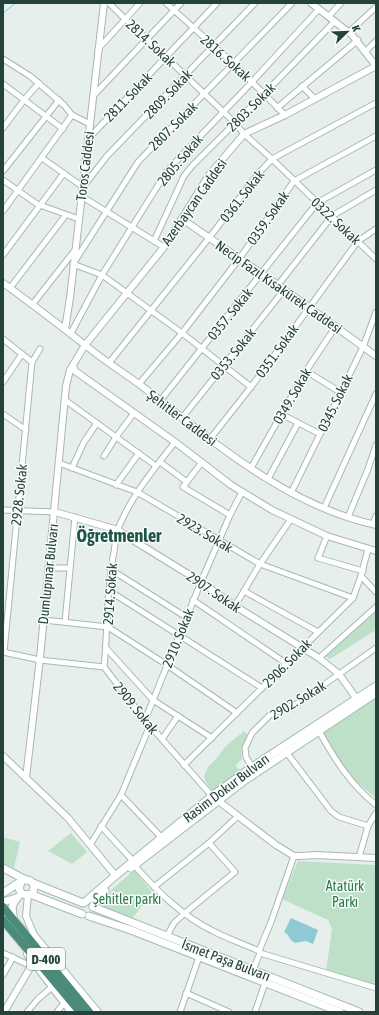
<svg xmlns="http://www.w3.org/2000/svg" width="379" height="1015" font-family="'Asap Condensed',sans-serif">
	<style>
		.green { fill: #bfe0c8 }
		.water { fill: #8ec9d4 }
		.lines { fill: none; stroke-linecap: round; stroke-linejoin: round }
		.stream { stroke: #8ec9d4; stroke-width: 1 }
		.minor-casing { stroke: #a8b8b2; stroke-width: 7 }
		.tertiary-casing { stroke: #a8b8b2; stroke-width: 8 }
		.secondary-casing { stroke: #a4bbb3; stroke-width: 9 }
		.trunk-casing { stroke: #c2cac8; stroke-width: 10 }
		.minor { stroke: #fff; stroke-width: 5 }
		.tertiary { stroke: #fff; stroke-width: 6 }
		.secondary { stroke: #fff; stroke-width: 7 }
		.trunk { stroke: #4c8a7c; stroke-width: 8 }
		.labels { text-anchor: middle; stroke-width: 3; stroke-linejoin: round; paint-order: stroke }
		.shield { fill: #f7fbf9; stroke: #637a73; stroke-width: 1 }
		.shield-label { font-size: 13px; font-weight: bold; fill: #24423a }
		.street-label { font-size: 14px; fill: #24423a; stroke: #f7fbf9 }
		.park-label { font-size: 14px; fill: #2d7a4b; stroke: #f7fbf9 }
		.district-label { font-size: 18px; font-weight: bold; fill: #1f5548; stroke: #f7fbf9 }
	</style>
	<rect width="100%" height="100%" fill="#e6efeb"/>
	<g class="green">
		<polygon points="376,611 376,630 330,659 325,656"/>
		<polygon points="376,697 376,798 352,778 334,752 323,731"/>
		<path d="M244,731L249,736C244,742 240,751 242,759L236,765L237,768L241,770L214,789L211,790L206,782L204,776L208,767L216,759L226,746Z"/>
		<polygon points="71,833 87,852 72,864 48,851"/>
		<polygon points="3,837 20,842 14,868 3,863"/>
		<polygon points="298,861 376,865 376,985 326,971 332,929 328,920 282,899"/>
		<polygon points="134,870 152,892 132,919 103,907 100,900"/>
	</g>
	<polygon class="water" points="291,918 318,930 313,944 306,941 295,943 290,939 288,935 284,932"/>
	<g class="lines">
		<polyline class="stream" points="3,13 16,3"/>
		<g class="minor-casing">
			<g id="minor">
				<polyline points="109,3 125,19 147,39 235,123 244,134 272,159 376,259"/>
				<polyline points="166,3 234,64 285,115"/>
				<polyline points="329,16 341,3"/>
				<polyline points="349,32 376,7"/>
				<polyline points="98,49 140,3"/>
				<polyline points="366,51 376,41"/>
				<polyline points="3,59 30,76 64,105 72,115 90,124"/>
				<polyline points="3,84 63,129"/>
				<polyline points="302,86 315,99"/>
				<polyline points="93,96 181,3"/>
				<polyline points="277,108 358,40"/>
				<polyline points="3,128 24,100 39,83"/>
				<polyline points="88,139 217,3"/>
				<polyline points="42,158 83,187 107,156 255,3"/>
				<polyline points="3,171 59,100"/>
				<polyline points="3,180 37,204 79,219"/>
				<polyline points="81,196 164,247"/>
				<polyline points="3,211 72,115"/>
				<polyline points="154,241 184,176 192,166 264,94 335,21"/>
				<polyline points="3,255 64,173"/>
				<polyline points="278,285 332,216 376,190"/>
				<polyline points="10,288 65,216"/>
				<polyline points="32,305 75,250"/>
				<polyline points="71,333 102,275 167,171 252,82 319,9"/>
				<polyline points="3,339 32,362 4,652"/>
				<polyline points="32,362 40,349"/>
				<polyline points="109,363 209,238 258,174 272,159 376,103"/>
				<polyline points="306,371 340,392"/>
				<polyline points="3,382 22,354"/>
				<polyline points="139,384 182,333 239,259 294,181 376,136"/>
				<polyline points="251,387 182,333 102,275 73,264 138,162 292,3"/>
				<polyline points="65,400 156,466"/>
				<polyline points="160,401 317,203 376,170"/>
				<polyline points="3,414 26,430"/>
				<polyline points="281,414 320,434"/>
				<polyline points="182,418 284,290"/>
				<polyline points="210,439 251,387 358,241 376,229"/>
				<polyline points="104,456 116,437 134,413"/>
				<polyline points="160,462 187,482"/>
				<polyline points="202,462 183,487 230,515"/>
				<polyline points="59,463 137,492 260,564 353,598"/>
				<polyline points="72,468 84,442 97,423"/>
				<polyline points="251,468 306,371 336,326"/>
				<polyline points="268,479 298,423"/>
				<polyline points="116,485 139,453"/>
				<polyline points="291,493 363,347 376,312"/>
				<polyline points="324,508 376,394"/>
				<polyline points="3,510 55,512"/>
				<polyline points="348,517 368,469 376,445"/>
				<polyline points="373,524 376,516"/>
				<polyline points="327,536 318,558 363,571"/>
				<polyline points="49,568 70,568"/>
				<polyline points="110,569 186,617"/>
				<polyline points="361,576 376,592"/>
				<polyline points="108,590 262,688"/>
				<polyline points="244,591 318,632"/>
				<polyline points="193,600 287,664"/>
				<polyline points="235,606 260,564 291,519"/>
				<polyline points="44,620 108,627 167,665 237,713"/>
				<polyline points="65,622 75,517"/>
				<polyline points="106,648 153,700 212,738"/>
				<polyline points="3,652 40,660 104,667 145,720 212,796"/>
				<polyline points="319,658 376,607"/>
				<path d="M104,667C108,629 106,590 114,552C115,545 116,536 118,529C131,496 154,469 175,442"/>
				<polyline points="145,720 201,582 230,515 242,492"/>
				<path d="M319,731C335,760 350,784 376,805"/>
				<polyline points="162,739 178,716"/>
				<polyline points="287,753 331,811 339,817 368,826"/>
				<polyline points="184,765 353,598 361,576 368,549"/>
				<polyline points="252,767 246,757 245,748 252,733 270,715 298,703 376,648"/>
				<polyline points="121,795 162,838"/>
				<polyline points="101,826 133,861"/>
				<polyline points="90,845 121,795 150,725"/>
				<polyline points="359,857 368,826 376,813"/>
				<path d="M135,866C157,891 182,916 213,931C228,939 244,944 259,951"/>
				<polyline points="154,887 209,843 238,816"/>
				<polyline points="167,936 174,923 185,913 235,872 209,843"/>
				<polyline points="3,953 31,966"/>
				<polyline points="260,953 376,988"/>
				<polyline points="253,970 260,953 259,951 271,922 294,856"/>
				<polyline points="3,975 13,957"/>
				<polyline points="186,993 229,1012"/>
				<polyline points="27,1012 38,999 52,987"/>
				<polyline points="57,1012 64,1003"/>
				<polyline points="180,1012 199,957"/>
				<polyline points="255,1012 265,983"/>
			</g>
		</g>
		<g class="tertiary-casing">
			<g id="tertiary">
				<polyline points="311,3 352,35 376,66"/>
				<polyline points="182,219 278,285 376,356"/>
				<path d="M3,283C31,303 58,324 85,345C102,359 121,371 139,384C212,440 284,505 376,525"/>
				<polyline points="65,329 70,298 104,3"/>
				<polyline points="73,366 75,371 175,442 231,485 272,510 327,536 376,551"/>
				<polyline points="55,512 118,530 128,537 201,582 235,606 319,658 339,674 356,698"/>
				<polyline points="3,756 68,818 115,875"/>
				<polyline points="26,778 40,658 66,386 70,370 85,345 164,247 209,175 244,134 285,115 376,66"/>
				<polyline points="212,796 276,845 294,856 300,856 317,855 376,858"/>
				<polyline points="28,895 26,916 34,935 98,1012"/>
				<polyline points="27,954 71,1012"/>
				<polyline points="4,1012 33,963"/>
			</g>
		</g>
		<g class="secondary-casing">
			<g id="secondary">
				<polyline points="3,868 26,880"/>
				<polyline points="131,868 244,781 376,693"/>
				<polyline points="33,883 83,903"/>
				<path d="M3,893L23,880C28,879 32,881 34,885L33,893L28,895L22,894L19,889L21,882"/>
				<polyline points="30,894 82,914"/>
				<polyline points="3,902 16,898"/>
				<polyline points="85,902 114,877 212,796 252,767 376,686"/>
				<polyline points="93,906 99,896 105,891"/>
				<polyline points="93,907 359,1012"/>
				<polyline points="89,916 131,930 340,1012"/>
				<path d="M14,920C12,910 10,906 18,897"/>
			</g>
		</g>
		<g class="trunk-casing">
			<g id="trunk">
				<polyline points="3,907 89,1012"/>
				<polyline points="3,920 80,1012"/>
			</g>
		</g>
		<use href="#minor" class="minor"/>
		<use href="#tertiary" class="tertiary"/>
		<use href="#secondary" class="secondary"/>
		<use href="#trunk" class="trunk"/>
	</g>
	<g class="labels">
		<rect class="shield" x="27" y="948" width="38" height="22" rx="3"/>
		<g class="shield-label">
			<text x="46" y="964">D-400</text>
		</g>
		<g class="street-label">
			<text transform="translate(151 43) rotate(43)" y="5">2814. Sokak</text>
			<text transform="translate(226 58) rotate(42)" y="5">2816. Sokak</text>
			<text transform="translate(168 94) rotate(-46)" y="5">2809. Sokak</text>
			<text transform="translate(128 97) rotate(-46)" y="5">2811. Sokak</text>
			<text transform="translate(251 107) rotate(-45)" y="5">2803. Sokak</text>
			<text transform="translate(173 126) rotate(-45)" y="5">2807. Sokak</text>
			<text transform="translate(180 160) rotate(-50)" y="5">2805. Sokak</text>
			<text transform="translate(85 166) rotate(-83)" y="5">Toros Caddesi</text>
			<text transform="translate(242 196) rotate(-52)" y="5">0361. Sokak</text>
			<text transform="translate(194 202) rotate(-55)" y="5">Azerbaycan Caddesi</text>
			<text transform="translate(268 218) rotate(-55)" y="5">0359. Sokak</text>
			<text transform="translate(336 221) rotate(43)" y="5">0322. Sokak</text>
			<text transform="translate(279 287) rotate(35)" y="5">Necip Fazıl Kısakürek Caddesi</text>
			<text transform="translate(230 314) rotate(-51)" y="5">0357. Sokak</text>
			<text transform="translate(277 351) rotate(-54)" y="5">0351. Sokak</text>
			<text transform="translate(233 354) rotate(-51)" y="5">0353. Sokak</text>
			<text transform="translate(292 396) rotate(-60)" y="5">0349. Sokak</text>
			<text transform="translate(335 403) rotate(-64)" y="5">0345. Sokak</text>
			<text transform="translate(182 418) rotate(37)" y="5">Şehitler Caddesi</text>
			<text transform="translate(19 495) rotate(-84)" y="5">2928. Sokak</text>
			<text transform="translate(205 533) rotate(31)" y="5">2923. Sokak</text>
			<text transform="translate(48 574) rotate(-84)" y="5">Dumlupınar Bulvarı</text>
			<text transform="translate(214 592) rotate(34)" y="5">2907. Sokak</text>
			<text transform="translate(110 594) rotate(-86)" y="5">2914. Sokak</text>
			<text transform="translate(178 638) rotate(-68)" y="5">2910. Sokak</text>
			<text transform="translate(287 663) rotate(-45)" y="5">2906. Sokak</text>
			<text transform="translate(298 700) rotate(-31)" y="5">2902. Sokak</text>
			<text transform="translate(136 708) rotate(51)" y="5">2909. Sokak</text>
			<text transform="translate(226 788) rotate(-37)" y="5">Rasim Dokur Bulvarı</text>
			<text transform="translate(226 960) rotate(21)" y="5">İsmet Paşa Bulvarı</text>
		</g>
		<g class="park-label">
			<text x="345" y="891">Atatürk<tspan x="345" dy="16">Parkı</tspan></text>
			<text x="127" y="904">Şehitler parkı</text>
		</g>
		<g class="district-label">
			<text x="119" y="542">Öğretmenler</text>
		</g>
	</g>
	<rect width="379" height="1015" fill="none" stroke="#24423a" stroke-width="8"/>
	<g transform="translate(347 32) rotate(67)" stroke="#f7fbf9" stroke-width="3" paint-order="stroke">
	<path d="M0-3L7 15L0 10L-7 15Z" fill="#24423a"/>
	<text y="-6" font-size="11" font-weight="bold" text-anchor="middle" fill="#24423a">K</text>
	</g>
</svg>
